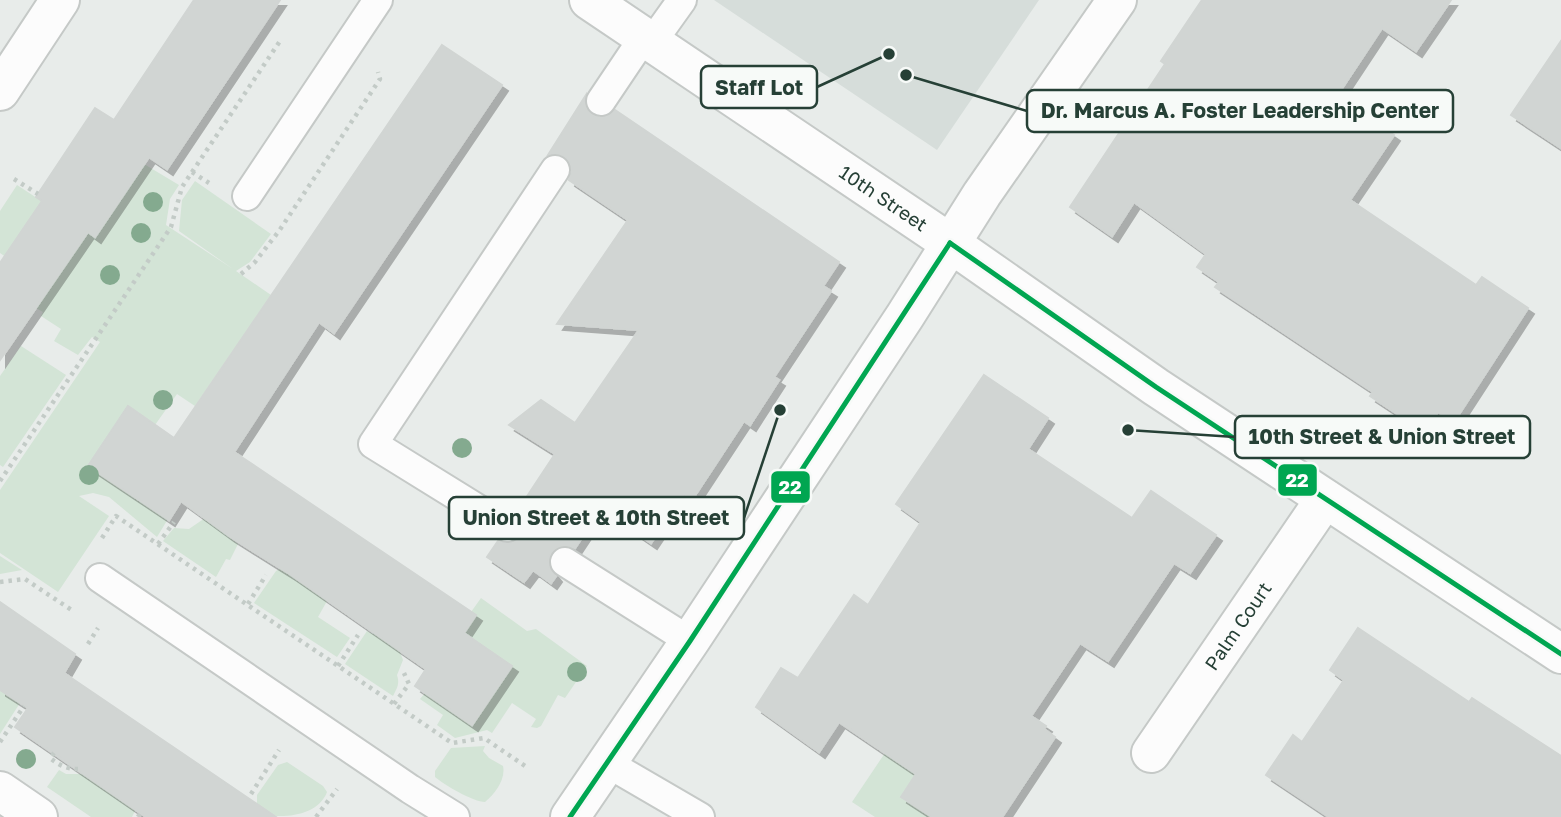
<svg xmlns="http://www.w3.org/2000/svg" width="1561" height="817" font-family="'Golos Text',sans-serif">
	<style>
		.built { fill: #d6ddda }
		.green { fill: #d3e4d6 }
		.building { fill: #d1d5d3; stroke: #d1d5d3; stroke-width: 2; filter: url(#shadow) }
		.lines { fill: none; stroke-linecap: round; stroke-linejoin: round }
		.lane-casing { stroke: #c5c9c7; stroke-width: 32 }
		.street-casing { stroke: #c5c9c7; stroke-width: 42 }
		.path { stroke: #c3cbc7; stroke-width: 4.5; stroke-dasharray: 3.5 5; stroke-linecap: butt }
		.lane { stroke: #fcfcfc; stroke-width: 28 }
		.street { stroke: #fcfcfc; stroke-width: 38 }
		.bus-1-casing { stroke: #f7faf8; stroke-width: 10 }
		.bus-1 { stroke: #00a651; stroke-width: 5 }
		.tree { fill: #84aa8f }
		.labels { text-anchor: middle; stroke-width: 6; stroke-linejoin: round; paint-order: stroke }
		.street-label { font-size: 19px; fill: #264036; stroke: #f7faf8 }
		.leader { fill: none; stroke: #264036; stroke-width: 2.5 }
		.callout-dot { fill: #264036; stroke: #f7faf8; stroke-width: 2.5 }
		.callout { fill: #f7faf8; stroke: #264036; stroke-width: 2.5 }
		.callout-label { font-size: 21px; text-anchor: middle; font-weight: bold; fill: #264036 }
		.line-badge { stroke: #f7faf8; stroke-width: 2.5 }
		.badge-label { font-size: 19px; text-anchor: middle; font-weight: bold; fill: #fff }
	</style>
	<defs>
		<filter id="shadow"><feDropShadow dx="6" dy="6" stdDeviation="0" flood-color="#0004"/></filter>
	</defs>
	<rect width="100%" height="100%" fill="#e8ecea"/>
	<polygon class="built" points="714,0 1039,0 937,150"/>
	<g class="green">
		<polygon points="144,164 179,185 170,199 166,225 233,269 179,231 182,200 195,181 271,234 250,262 236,271 271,295 195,406 177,394 155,425 128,407 89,467 168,519 157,537 109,497 93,493 79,496 109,516 58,592 0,553 0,490 100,342 92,337 78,355 54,341 61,329 41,316 43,312 36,308 50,287 0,253 0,211 17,185 95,236"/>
		<polygon points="21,346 66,375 3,467 0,465 0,376"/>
		<polygon points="205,518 238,544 230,560 226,559 216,577 163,541 174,528 189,529"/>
		<polygon points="0,556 22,570 0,574"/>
		<polygon points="281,568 327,601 318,617 350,638 337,657 254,603 276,571"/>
		<polygon points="481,598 527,631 536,629 587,666 565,698 558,695 541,726 537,728 531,727 536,719 512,703 492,733 487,730 455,738 437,725 443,715 420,699 425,693 473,725 512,666 464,633 476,615 471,612"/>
		<path d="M367,631L373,634V631L399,649L403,660L397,675C400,684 397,688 393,696L345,664Z"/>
		<polygon points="0,690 20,703 0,734"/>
		<polygon points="937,742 901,796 932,817 875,817 852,802 887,750"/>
		<path d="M485,746L483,751L489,758L503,766C506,779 495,794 485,802C474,802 444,785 435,777V771L451,748Z"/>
		<path d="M287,762L323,786L327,792C320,811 296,817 276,816C269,813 263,807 257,804V795L278,765Z"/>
		<polygon points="59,770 66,774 85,774 136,809 132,817 91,817 47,787"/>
	</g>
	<g class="building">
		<polygon points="194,0 280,0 167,169 149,157 95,237 88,232 0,360 0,263 42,201 36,197 95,108 114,120"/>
		<polygon points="1202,0 1451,0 1416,51 1382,28 1337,96 1394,135 1350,200 1476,285 1482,277 1528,308 1454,422 1438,412 1425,432 1370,396 1373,392 1215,287 1219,282 1197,267 1206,254 1134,202 1112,236 1070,207 1165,64 1161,61"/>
		<polygon points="1561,41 1561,148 1511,115"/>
		<polygon points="442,45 502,85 334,333 319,322 234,452 476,615 464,633 512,666 472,725 415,686 426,669 291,575 229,536 181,501 169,520 88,466 128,406 174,438"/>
		<polygon points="586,95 586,108 592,115 601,118 608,116 615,110 839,262 823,286 831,291 774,377 779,380 750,425 744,421 692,500 684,494 651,543 601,509 575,548 565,545 557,548 551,553 548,562 551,570 556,576 551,583 533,570 524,582 487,557 498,541 507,544 515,541 521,536 524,527 521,519 516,513 555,454 509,425 541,400 575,423 639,330 557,324 628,220 569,180 572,170 570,163 565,157 557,154 548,155"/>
		<polygon points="984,375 1048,418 1028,449 1132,518 1151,491 1216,535 1190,573 1174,563 1108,661 1080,643 1031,716 1046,726 1044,729 1055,737 1002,817 932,817 901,797 916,774 839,722 819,752 756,707 781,668 798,678 854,595 868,605 921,522 896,504"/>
		<polygon points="0,602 75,654 64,673 276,817 146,817 15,727 28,708 0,690"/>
		<polygon points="1358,628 1469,702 1472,698 1561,756 1561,817 1329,817 1266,775 1293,735 1302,742 1344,680 1330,670"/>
	</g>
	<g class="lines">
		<g class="lane-casing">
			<g id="lane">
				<polyline points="652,42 682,0"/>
				<polyline points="601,101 644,37"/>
				<polyline points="247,196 378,0"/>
				<polyline points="507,527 373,444 555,170"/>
				<polyline points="565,562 690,641"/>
				<polyline points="100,578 410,789 455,817"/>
				<polyline points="607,763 700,817"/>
			</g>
		</g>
		<g class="street-casing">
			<g id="street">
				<path id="s1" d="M589,0L950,243L1156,387L1561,654"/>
				<polyline points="0,91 60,0"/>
				<path id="s2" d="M1151,753L1325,499"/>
				<polyline points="0,791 38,817"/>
				<polyline points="570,817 690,641 905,316 982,194 1117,0"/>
			</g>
		</g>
		<g class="path">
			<polyline points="192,172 209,183"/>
			<polyline points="14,179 38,194"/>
			<polyline points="241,274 255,262 279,231 380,79 378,72"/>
			<polyline points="0,481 171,227 182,187 280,41"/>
			<polyline points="102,538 116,516 452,743 484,738 528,768"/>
			<polyline points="158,544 174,522"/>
			<polyline points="0,582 25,579 73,611"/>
			<polyline points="248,604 266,575"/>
			<polyline points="88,644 98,628"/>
			<polyline points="338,666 358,635"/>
			<polyline points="394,704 409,684 404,673"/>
			<polyline points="0,742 24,706"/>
			<path d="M54,753L50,758C59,765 66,769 78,769"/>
			<polyline points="251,794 279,750"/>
			<polyline points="138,817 141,812"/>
			<polyline points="316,817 337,789"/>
		</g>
		<use href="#lane" class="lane"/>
		<use href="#street" class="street"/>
		<g class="bus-1-casing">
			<g id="bus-1">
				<polyline points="950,243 1156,387 1561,654"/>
				<polyline points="570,817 690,641 950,243"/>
			</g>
		</g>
		<use href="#bus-1" class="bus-1"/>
	</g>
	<g class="tree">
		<circle cx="153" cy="202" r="10"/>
		<circle cx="141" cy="233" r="10"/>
		<circle cx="110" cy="275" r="10"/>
		<circle cx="163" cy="400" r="10"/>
		<circle cx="462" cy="448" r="10"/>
		<circle cx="89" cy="475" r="10"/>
		<circle cx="577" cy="672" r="10"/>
		<circle cx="26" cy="759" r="10"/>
	</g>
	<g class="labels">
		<g class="street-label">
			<text dy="7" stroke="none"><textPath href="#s1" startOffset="355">10th Street</textPath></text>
			<text dy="7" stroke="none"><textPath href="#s2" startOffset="154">Palm Court</textPath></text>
		</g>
	</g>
	<path class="leader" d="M889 54L817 87M906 75L1027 111M1128 430L1235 437M780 410L744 518"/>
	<g class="callout-dot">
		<circle cx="889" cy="54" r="7"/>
		<circle cx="906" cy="75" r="7"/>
		<circle cx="1128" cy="430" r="7"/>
		<circle cx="780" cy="410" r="7"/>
	</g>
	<g class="callout">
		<rect x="701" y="66" width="116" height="42" rx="7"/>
		<rect x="1027" y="90" width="426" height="42" rx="7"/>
		<rect x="1235" y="416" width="295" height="42" rx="7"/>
		<rect x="449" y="497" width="295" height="42" rx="7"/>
	</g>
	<g class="callout-label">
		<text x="759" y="95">Staff Lot</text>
		<text x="1240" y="118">Dr. Marcus A. Foster Leadership Center</text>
		<text x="1382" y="444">10th Street &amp; Union Street</text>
		<text x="596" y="525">Union Street &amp; 10th Street</text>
	</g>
	<g class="line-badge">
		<rect x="1277" y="463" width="41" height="34" rx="7" fill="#00a651"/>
		<rect x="770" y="470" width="41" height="34" rx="7" fill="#00a651"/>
	</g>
	<g class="badge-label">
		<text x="1297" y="487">22</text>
		<text x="790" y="494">22</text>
	</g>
</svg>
